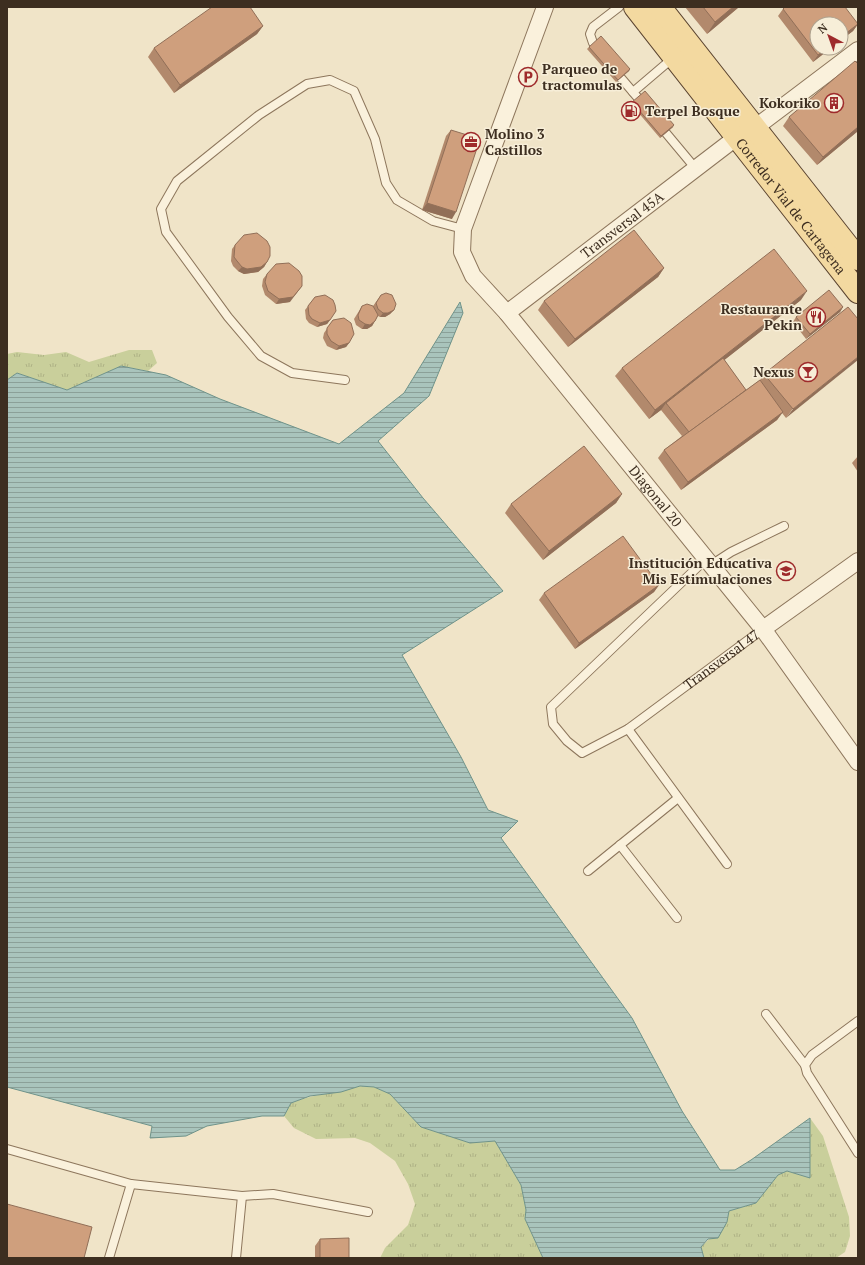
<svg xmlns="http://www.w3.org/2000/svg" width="865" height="1265" font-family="'PT Serif',serif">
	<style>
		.grass { fill: url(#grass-tufts) }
		.water { fill: url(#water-rules); stroke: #6f938a }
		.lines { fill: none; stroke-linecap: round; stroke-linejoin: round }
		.service-casing { stroke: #8d765c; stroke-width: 10 }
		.minor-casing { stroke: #8d765c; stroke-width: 18 }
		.primary-casing { stroke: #5b4430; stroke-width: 24 }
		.service { stroke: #faf1dc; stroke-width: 8 }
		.minor { stroke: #faf1dc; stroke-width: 16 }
		.primary { stroke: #f3d9a0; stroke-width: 22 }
		.wall { fill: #b2896c }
		.shaded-wall { fill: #916f58 }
		.building { fill: #cf9f7d; stroke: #916f58 }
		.labels { text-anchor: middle; stroke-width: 3; stroke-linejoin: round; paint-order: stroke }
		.poi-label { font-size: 14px; font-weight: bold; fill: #3d2e20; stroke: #f7eed8; text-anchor: end }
		.street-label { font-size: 14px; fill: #3d2e20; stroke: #f7eed8 }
	</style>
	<defs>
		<pattern id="grass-tufts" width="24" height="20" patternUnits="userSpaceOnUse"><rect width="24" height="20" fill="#c9cf9b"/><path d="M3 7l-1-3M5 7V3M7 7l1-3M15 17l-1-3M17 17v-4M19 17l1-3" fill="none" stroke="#aeb285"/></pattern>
		<pattern id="water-rules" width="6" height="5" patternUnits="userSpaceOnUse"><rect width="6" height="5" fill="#a9c4bc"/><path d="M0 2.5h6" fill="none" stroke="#8ba098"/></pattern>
	</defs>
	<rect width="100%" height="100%" fill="#f0e4c8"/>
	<g class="grass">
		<polygon points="129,350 152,350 157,363 148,371 121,366 67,390 17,373 7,380 7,354 17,352 44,355 66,352 89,362"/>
		<path d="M360,1086L374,1087L390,1094L421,1127L470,1143L495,1141L521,1185L526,1210L525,1219L543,1258H380L385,1248L408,1225L415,1204L408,1184L395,1161L370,1143L355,1138L316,1139L294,1128L284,1116L291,1103C313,1094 337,1093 360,1086Z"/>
		<polygon points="810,1118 823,1136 849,1217 850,1236 845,1252 836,1258 704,1258 701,1247 727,1222 729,1211 756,1203 778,1175 787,1171 810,1178"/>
	</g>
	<polygon class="water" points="460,302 463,313 429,396 378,441 423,498 503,591 402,655 461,757 488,810 518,821 501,838 632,1018 682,1111 720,1170 735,1170 751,1160 810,1118 810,1178 787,1171 778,1175 756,1203 729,1211 727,1222 718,1238 708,1239 701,1247 704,1258 543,1258 525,1219 526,1210 521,1185 495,1141 470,1143 421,1127 390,1094 374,1087 360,1086 341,1092 310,1096 291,1103 284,1116 262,1116 207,1126 186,1136 150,1138 152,1126 7,1087 7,380 17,373 67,390 121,366 166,375 220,399 339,444 404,393"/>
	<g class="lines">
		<g class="service-casing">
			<g id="service">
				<polyline points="593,43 590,34 593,27 619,7"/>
				<polyline points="621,78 638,98"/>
				<polyline points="633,92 674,57"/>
				<polyline points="666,133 696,169"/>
				<polyline points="345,380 292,373 261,356 228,317 166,232 161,209 177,181 259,115 307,84 330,80 354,91 375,139 386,183 397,200 433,221 463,229"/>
				<path id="s1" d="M706,559L551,707L553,724L567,741L582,753L628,729L763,629"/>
				<polyline points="711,565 731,552 784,526"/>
				<polyline points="628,729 727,864"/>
				<polyline points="620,845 677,918"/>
				<polyline points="588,871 678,798"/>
				<polyline points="766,1014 805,1065"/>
				<polyline points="858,1021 812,1055 805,1065 807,1073 858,1153"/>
				<polyline points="7,1149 131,1184 242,1196 273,1194 368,1212"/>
				<polyline points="109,1258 131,1184"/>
				<polyline points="236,1258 242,1196"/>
			</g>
		</g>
		<g class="minor-casing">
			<g id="minor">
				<path id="s2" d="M545,7L463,229L462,252L473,276L507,313L763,629L858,762"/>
				<polyline points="756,127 858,50"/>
				<path id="s3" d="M507,313L737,137"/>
				<polyline points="763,629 858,561"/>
			</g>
		</g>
		<g class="primary-casing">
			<g id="primary">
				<path id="s4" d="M635,7L858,292"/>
				<polyline points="660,7 858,259"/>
			</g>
		</g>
		<use href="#service" class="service"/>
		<use href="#minor" class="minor"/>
		<use href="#primary" class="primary"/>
	</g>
	<g class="wall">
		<polygon points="685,7 739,7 707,34"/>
		<polygon points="783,9 858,24 853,31 841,40 841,24 817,48 831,48 813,62 778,16"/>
		<polygon points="263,26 257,34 174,93 148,57 154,48"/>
		<polygon points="589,47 630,69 629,71 616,82 587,49"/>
		<polygon points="858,64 858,131 817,165 783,126 789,117"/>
		<polygon points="632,102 673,127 660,138 631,104"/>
		<polygon points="451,130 452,219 422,210 446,136"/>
		<polygon points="235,245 267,262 264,267 258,272 244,274 238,271 233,266 231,261 232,249"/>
		<polygon points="664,268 658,277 568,347 538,310 544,301"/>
		<polygon points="267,274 290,302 276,304 265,295 262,286 263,279"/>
		<polygon points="381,295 394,310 390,314 385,317 380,317 378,316 372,326 367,329 362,329 356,325 354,319 359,311 362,306 373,306"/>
		<polygon points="315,297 330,320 327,324 317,327 309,323 306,319 305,310"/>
		<polygon points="801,300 724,360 746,390 760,380 764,374 858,319 786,418 782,413 777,420 681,490 658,458 664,450 682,436 661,410 649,419 615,376 622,368"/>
		<polygon points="843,307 840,312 806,339 793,322 796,317"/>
		<polygon points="333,320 349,343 346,347 336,350 327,346 323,338 324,333"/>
		<polygon points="858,456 858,472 852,463"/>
		<polygon points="622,494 616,503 543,560 505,513 511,504"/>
		<polygon points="659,585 654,592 575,649 539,600 544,593"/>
		<polygon points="320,1239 349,1258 315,1258 315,1246"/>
	</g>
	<g class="shaded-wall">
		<polygon points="733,7 739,7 707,34 715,22"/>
		<polygon points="858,24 853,31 841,40 841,37"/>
		<polygon points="263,26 257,34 174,93 180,85"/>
		<polygon points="827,48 831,48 813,62 818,55"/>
		<polygon points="630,69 629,71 616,82 618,80"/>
		<polygon points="674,125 673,127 660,138 661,136"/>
		<polygon points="858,127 858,131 817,165 823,157"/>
		<polygon points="427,203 456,212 452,219 422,210"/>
		<polygon points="267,262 264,267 258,272 244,274 238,271 242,267"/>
		<polygon points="664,268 658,277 568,347 575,339"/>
		<polygon points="302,286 290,302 276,304 279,299"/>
		<polygon points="807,291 801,300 667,405 666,403 661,410 649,419 655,410"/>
		<polygon points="843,307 840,312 806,339 810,334"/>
		<polygon points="394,310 390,314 385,317 380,317 383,313"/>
		<polygon points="330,320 327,324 317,327 320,323"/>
		<polygon points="375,321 372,326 367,329 362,329 365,324"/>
		<polygon points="349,343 346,347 336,350 339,346"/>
		<polygon points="858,357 858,360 786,418 793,409"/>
		<polygon points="783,412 777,420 681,490 688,482"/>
		<polygon points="622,494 616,503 543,560 549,551"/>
		<polygon points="659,585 654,592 575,649 579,643"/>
	</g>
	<g class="building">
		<polygon points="212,7 250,7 263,26 180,85 154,48"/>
		<polygon points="703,7 733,7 715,22"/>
		<polygon points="785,7 845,7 858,24 841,37 841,24 817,24 817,48 827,48 818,55 783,9"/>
		<polygon points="601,36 630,69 618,80 589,47"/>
		<polygon points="855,61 858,64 858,127 823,157 789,117"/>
		<polygon points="645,91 674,125 661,136 632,102"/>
		<polygon points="451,130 480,139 456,212 427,203"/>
		<polygon points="634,230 664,268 575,339 544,301"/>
		<polygon points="257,233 267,241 270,247 270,256 267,262 261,267 247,269 242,267 237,261 234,257 235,245 244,235"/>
		<polygon points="774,249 807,291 655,410 622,368"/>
		<polygon points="289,263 299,271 302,276 302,286 293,297 279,299 268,291 265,282 267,274 276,264"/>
		<polygon points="829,290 843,307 810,334 796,317"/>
		<polygon points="386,293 392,295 396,304 394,310 388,313 383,313 378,309 376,303 381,295"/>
		<polygon points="325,295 333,300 335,305 336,311 330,320 320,323 312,319 309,315 308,306 315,297"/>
		<polygon points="367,304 373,306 378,315 375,321 370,325 365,324 359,320 358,315 362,306"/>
		<polygon points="848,307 858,319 858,357 793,409 764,374"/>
		<polygon points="344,318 351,323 354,334 349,343 339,346 331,341 327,334 327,328 333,320"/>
		<polygon points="723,358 746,390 689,432 666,403"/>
		<polygon points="760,380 783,412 688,482 664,450"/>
		<polygon points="584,446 622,494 549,551 511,504"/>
		<polygon points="623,536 659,585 579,643 544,593"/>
		<polygon points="7,1204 92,1227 84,1258 7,1258"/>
		<polygon points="349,1238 349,1258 320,1258 320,1239"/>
	</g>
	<defs>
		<g id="parking-ring" transform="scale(1)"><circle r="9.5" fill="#f7eed8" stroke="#9e2a2b" stroke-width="1.5"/><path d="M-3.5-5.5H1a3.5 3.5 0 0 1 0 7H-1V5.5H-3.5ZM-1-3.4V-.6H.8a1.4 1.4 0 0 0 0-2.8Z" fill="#9e2a2b"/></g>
		<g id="building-ring" transform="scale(1)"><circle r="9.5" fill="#f7eed8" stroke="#9e2a2b" stroke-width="1.5"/><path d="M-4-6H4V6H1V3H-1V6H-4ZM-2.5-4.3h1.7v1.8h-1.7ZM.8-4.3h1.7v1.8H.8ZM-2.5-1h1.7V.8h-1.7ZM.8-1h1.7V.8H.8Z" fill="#9e2a2b"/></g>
		<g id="fuel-ring" transform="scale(1)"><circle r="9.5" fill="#f7eed8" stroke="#9e2a2b" stroke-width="1.5"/><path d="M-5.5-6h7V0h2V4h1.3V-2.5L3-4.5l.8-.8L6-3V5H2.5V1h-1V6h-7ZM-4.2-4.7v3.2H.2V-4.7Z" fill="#9e2a2b"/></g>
		<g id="office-ring" transform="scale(1)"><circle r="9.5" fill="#f7eed8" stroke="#9e2a2b" stroke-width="1.5"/><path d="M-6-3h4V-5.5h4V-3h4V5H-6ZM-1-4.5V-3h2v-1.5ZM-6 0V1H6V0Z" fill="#9e2a2b"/></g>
		<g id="restaurant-ring" transform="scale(1)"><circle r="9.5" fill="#f7eed8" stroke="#9e2a2b" stroke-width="1.5"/><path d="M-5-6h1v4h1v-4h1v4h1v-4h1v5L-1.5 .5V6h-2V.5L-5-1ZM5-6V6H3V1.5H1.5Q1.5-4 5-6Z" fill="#9e2a2b"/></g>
		<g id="bar-ring" transform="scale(1)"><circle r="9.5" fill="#f7eed8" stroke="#9e2a2b" stroke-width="1.5"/><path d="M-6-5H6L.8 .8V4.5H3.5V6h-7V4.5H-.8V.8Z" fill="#9e2a2b"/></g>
		<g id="school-ring" transform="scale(1)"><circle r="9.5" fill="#f7eed8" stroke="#9e2a2b" stroke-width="1.5"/><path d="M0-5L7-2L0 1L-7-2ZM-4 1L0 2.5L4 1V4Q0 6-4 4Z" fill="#9e2a2b"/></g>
	</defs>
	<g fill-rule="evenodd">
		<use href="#parking-ring" x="528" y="77"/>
		<use href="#building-ring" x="834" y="103"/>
		<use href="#fuel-ring" x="631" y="111"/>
		<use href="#office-ring" x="471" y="142"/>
		<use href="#restaurant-ring" x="816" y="317"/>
		<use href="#bar-ring" x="808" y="372"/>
		<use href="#school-ring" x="786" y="571"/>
	</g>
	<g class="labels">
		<g class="poi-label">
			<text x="542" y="74" text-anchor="start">Parqueo de<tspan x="542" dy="16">tractomulas</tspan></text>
			<text x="820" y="108">Kokoriko</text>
			<text x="645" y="116" text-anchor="start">Terpel Bosque</text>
			<text x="485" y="139" text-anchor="start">Molino 3<tspan x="485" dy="16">Castillos</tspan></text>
			<text x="802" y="314">Restaurante<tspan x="802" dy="16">Pekin</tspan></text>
			<text x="794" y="377">Nexus</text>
			<text x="772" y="568">Institución Educativa<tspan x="772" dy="16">Mis Estimulaciones</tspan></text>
		</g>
		<g class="street-label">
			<text dy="5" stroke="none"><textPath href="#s4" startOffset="253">Corredor Vial de Cartagena</textPath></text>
			<text dy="5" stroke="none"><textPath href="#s3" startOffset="145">Transversal 45A</textPath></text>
			<text dy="5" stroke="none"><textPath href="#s2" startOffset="572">Diagonal 20</textPath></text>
			<text dy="5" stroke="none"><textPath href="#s1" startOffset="441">Transversal 47</textPath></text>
		</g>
	</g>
	<rect width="865" height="1265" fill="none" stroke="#3d2e20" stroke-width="16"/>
	<g transform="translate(829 36) rotate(319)"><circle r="19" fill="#f7eed8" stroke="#ada18e"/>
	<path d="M0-3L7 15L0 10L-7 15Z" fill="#9e2a2b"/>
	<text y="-6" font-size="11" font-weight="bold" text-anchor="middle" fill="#3d2e20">N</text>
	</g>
</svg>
